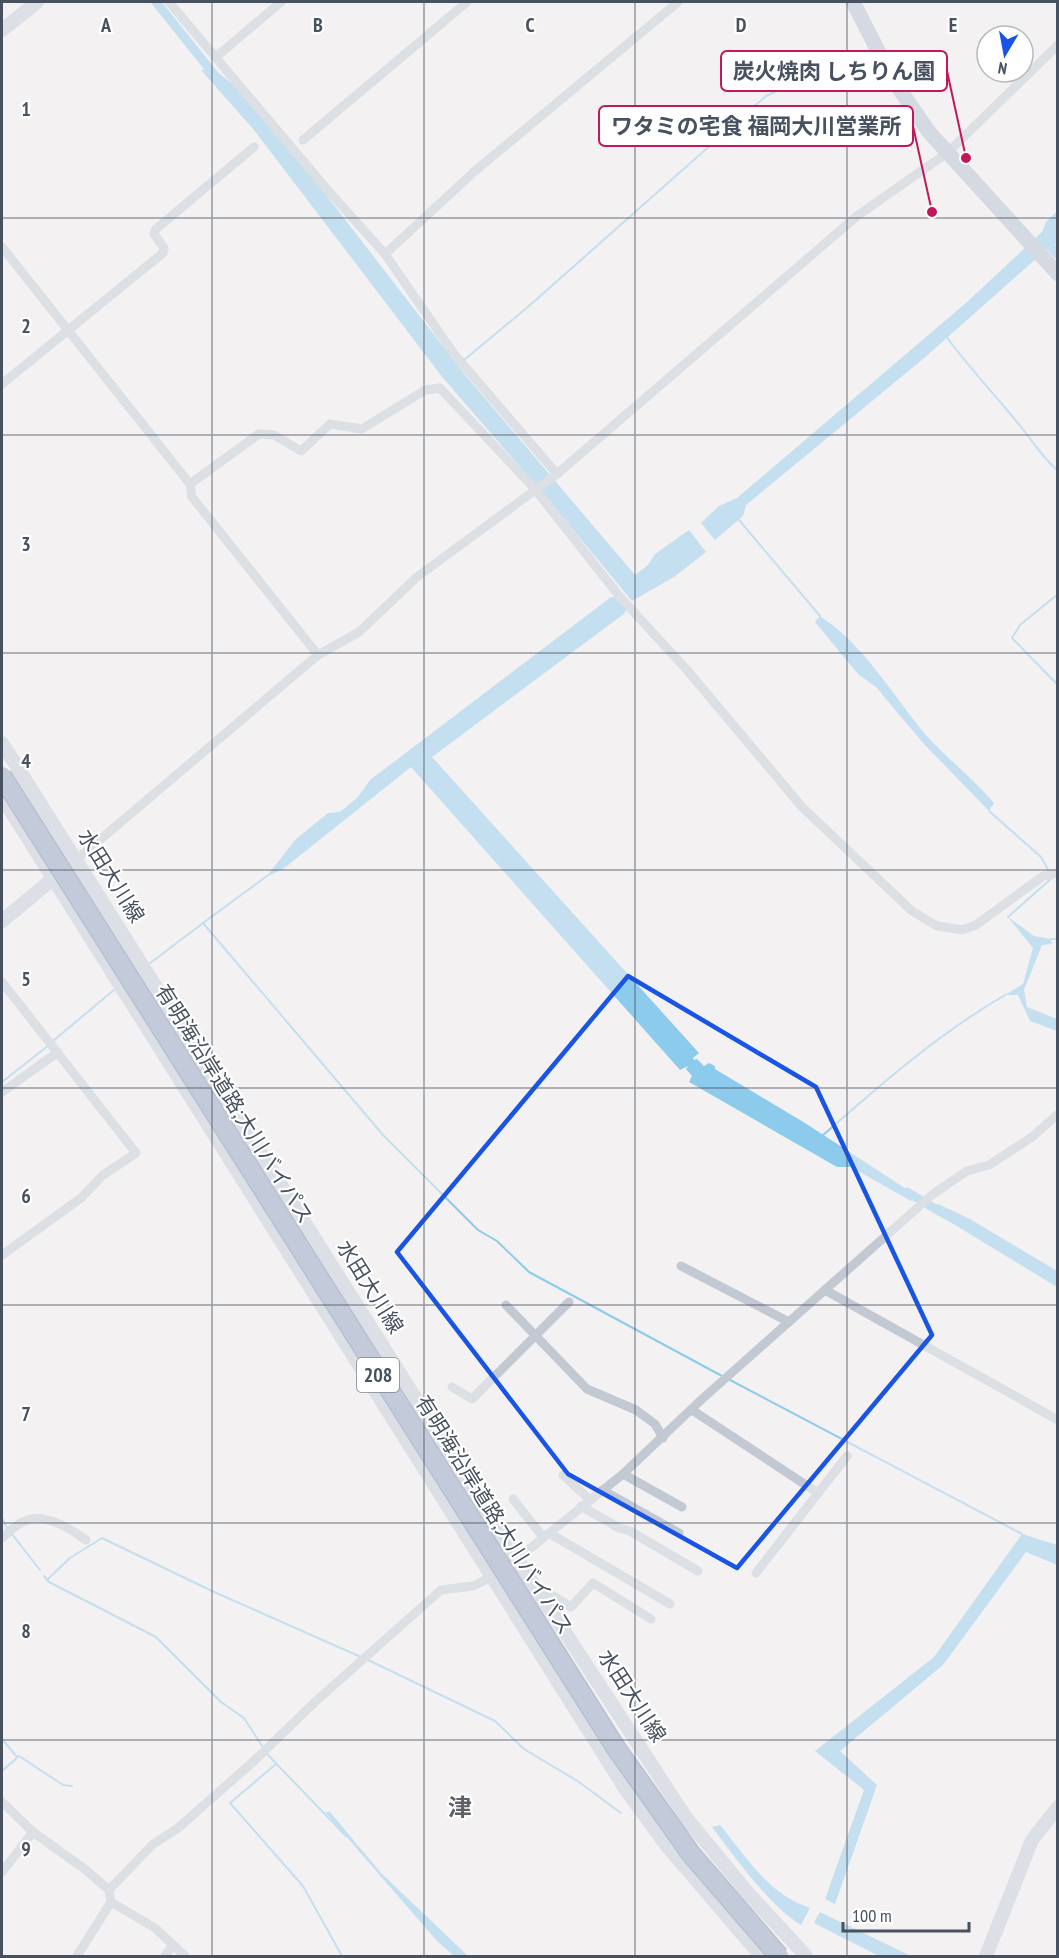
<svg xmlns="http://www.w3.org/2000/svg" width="1059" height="1958" font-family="'PT Sans Narrow','Noto Sans JP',sans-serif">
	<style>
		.water { fill: #8dcbed }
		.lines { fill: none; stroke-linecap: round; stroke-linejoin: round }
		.stream { stroke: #8dcbed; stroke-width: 2 }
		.canal { stroke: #8dcbed; stroke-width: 9 }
		.street { stroke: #c2c9d2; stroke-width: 9 }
		.secondary { stroke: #c4cbd9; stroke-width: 14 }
		.primary { stroke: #b1bccf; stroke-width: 15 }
		.highway-bridge-casing { stroke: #7486ab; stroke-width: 21; stroke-linecap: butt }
		.highway-bridge { stroke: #899bbf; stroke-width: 18 }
		.marked { fill: none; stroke: #1854e6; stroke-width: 4.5; stroke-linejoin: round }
		.grid { fill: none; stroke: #48515f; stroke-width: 1.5; stroke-opacity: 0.55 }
		.labels { text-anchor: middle; stroke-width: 4.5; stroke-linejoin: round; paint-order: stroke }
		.shield { fill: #fff; stroke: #7f858f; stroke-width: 1.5 }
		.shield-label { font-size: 20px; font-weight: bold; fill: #48515f }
		.street-label { font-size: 21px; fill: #48515f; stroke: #fff }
		.quarter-label { font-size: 24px; font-weight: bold; fill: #5d6066; stroke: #fff }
		.grid-label { font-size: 20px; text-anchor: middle; font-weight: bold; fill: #48515f; stroke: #fff; stroke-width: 4.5; stroke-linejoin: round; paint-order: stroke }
		.leader { fill: none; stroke: #c2185b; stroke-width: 2 }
		.callout-dot { fill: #c2185b; stroke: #fff; stroke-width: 2 }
		.callout { fill: #fff; stroke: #c2185b; stroke-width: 2 }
		.callout-label { font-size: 22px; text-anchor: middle; font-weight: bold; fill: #48515f }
	</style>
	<rect width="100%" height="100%" fill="#f3f1f1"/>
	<g class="water">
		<polygon points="212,68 234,85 316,182 466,376 635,575 648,565 655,554 689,530 706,552 674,577 632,601 542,492 443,378 254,130 201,70"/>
		<polygon points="1057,211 1057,243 1051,249 1048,248 923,359 746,505 743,516 715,540 701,523 719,506 737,498 967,302 1042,232 1046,222"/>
		<polygon points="611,597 616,597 626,609 625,613 432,757 699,1053 693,1058 694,1060 697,1059 704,1066 709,1063 715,1066 715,1069 805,1123 917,1196 911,1201 851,1167 837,1167 689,1082 692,1076 686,1069 688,1066 680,1070 411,767 283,869 266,877 296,839 328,813 340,812 358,797 370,780"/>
		<path d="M820,616C864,645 892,694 925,734C945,757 973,778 994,803L989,811L924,744L876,687L858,674L815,622Z"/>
		<polygon points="1008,917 1034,936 1051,939 1052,944 1042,945 1024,990 1027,1007 1057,1019 1057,1031 1030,1021 1018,995 1005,995 1023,984 1033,948"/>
		<polygon points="938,1204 970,1219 1057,1271 1057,1287 932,1211"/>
		<polygon points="1022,1534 1057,1545 1057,1565 1026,1552 943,1665 840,1751 877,1785 835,1904 825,1899 864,1790 815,1751 934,1657"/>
		<polygon points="325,1812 330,1812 381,1873 468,1956 454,1956 437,1941"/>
		<path d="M720,1825C747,1858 769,1895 810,1908L801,1925C771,1908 734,1856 712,1827Z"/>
		<polygon points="820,1912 911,1956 879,1956 814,1923"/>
	</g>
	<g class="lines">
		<g class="stream">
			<path d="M945,335C970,369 999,399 1025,432C1036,446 1044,459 1058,471"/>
			<polyline points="464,360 529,306 766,96 814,74"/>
			<polyline points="739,520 820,616"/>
			<polyline points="1058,594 1020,625 1012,638 1058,685"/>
			<polyline points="989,811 1041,857 1050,873"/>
			<polyline points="267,876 203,923 383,1135 478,1230 497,1241 529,1272 722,1376"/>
			<polyline points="1008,917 1053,877"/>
			<polyline points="1051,939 1058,939"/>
			<polyline points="149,964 203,923"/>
			<polyline points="53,1041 115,989"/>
			<polyline points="2,1082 49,1045"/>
			<path d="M822,1136C880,1085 938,1034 1005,995"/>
			<polyline points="730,1380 1022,1534"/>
			<polyline points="2,1518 7,1528"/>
			<polyline points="11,1533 40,1570"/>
			<polyline points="44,1576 49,1582 156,1637 221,1702 244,1718 264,1749"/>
			<polyline points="47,1580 70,1558 102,1538 212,1591 361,1657"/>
			<polyline points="366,1659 495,1721 524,1749 579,1782 621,1813"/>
			<polyline points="2,1739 17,1757"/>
			<polyline points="267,1754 346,1836"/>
			<polyline points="276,1764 230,1803 303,1886 342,1956"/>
			<polyline points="2,1771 19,1756 63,1785 72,1786"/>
		</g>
		<g class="canal">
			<polyline points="156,2 216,77"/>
			<polyline points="1043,239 1058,255"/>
			<polyline points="907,1192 944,1214"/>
		</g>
		<g class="street">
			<polyline points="169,2 325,187 385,254 454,354 557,474"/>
			<polyline points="216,57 281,2"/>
			<polyline points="303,140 467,2"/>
			<polyline points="2,247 190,484 192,497 318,655"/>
			<polyline points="385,254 475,171 678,2"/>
			<polyline points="2,384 163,253 164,248 154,234 156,229 254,147"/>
			<polyline points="190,484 259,434 274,435 301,451 330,424 362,429 425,390 440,388 534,488 620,597 687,670 802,807 912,911 937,926 962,930 976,925 1043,876 1058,873"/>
			<polyline points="76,860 318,655 359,632 417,577 557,474 857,216 947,153 1058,45"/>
			<polyline points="2,982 136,1153 103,1175 81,1198 2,1255"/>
			<polyline points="2,1092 58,1052"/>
			<polyline points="681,1266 789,1322"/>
			<polyline points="825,1290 1058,1420"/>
			<polyline points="506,1305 587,1389 636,1410 655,1424 663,1438"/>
			<polyline points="452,1387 472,1399 569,1302"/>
			<polyline points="692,1410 818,1493"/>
			<polyline points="623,1474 682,1507"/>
			<polyline points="563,1475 590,1500"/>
			<polyline points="602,1490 679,1533"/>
			<polyline points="513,1499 543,1537"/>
			<polyline points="581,1506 619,1528 630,1531 698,1571"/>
			<polyline points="549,1533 670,1604"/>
			<path d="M2,1538C9,1532 16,1524 25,1521C44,1512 71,1529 86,1540"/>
			<polyline points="756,1573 847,1456"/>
			<polyline points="544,1597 552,1595 571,1607 593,1583 651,1619"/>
			<polyline points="2,1802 33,1832 86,1870 109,1890 111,1902 155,1928 185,1956"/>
			<polyline points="2,1872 33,1832"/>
			<polyline points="109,1890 152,1845 178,1828 254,1761 315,1702 441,1590 473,1586 491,1577 517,1559 623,1474 701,1400 933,1194 967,1171 989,1165 1032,1137 1058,1114"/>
			<polyline points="77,1956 111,1902"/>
			<polyline points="165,1956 173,1945"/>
		</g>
		<g class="secondary">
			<polyline points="2,30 37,2"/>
			<polyline points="2,743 517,1559 687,1819 748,1893 806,1956"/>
			<polyline points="2,797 626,1790 667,1846 761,1956"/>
			<polyline points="2,921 60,873"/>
			<polyline points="986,1956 1032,1840 1058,1807"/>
		</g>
		<polyline class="primary" points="853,2 893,80 929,132 1058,274"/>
		<g class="highway-bridge-casing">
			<polyline id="highway-bridge" points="2,776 616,1748 691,1854 779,1956"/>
		</g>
		<use href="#highway-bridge" class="highway-bridge"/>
	</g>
	<path d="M0 0H1059V1958H0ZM628,976L816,1087L932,1335L737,1568L568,1474L397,1252Z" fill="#f3f1f1" fill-opacity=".55" fill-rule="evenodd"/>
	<path class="marked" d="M628,976L816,1087L932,1335L737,1568L568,1474L397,1252Z"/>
	<path class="grid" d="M212,2V1956M424,2V1956M635,2V1956M847,2V1956M2,218H1058M2,435H1058M2,653H1058M2,870H1058M2,1088H1058M2,1305H1058M2,1523H1058M2,1740H1058"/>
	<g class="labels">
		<rect class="shield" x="357" y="1358" width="42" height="34" rx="4.5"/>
		<g class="shield-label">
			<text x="378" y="1382">208</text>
		</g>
		<g class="street-label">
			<text transform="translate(111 876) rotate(58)" y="7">水田大川線</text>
			<text transform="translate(234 1104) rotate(58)" y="7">有明海沿岸道路;大川バイパス</text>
			<text transform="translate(370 1287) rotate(58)" y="7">水田大川線</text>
			<text transform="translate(494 1515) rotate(58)" y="7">有明海沿岸道路;大川バイパス</text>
			<text transform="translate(632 1696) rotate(57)" y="7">水田大川線</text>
		</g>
		<g class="quarter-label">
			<text x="460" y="1816">津</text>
		</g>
	</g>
	<g class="grid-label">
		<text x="106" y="32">A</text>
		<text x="318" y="32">B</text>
		<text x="530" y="32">C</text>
		<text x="741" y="32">D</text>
		<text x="953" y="32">E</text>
		<text x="26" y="116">1</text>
		<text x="26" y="333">2</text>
		<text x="26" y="551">3</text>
		<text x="26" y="768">4</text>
		<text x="26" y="986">5</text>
		<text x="26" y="1203">6</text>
		<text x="26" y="1421">7</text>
		<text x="26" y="1638">8</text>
		<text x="26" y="1856">9</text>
	</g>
	<path class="leader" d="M966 158L947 71M932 212L913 126"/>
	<g class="callout-dot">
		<circle cx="966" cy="158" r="6"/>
		<circle cx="932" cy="212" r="6"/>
	</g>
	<g class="callout">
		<rect x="721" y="51" width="226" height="40" rx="6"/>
		<rect x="599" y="106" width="314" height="40" rx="6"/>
	</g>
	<g class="callout-label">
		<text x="834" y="79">炭火焼肉 しちりん園</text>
		<text x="756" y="134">ワタミの宅食 福岡大川営業所</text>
	</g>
	<rect width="1059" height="1958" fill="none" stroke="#48515f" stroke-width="6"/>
	<g transform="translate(1005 54) rotate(190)"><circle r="28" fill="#ffffff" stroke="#b6b9bf" stroke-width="1.5"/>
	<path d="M0-4.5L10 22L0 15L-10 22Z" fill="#1854e6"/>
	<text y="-9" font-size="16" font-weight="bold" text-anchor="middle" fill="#48515f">N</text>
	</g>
	<path d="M843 1922v9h126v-9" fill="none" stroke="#48515f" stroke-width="3"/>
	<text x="852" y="1922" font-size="18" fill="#48515f" stroke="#ffffff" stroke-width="4.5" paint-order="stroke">100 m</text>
</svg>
